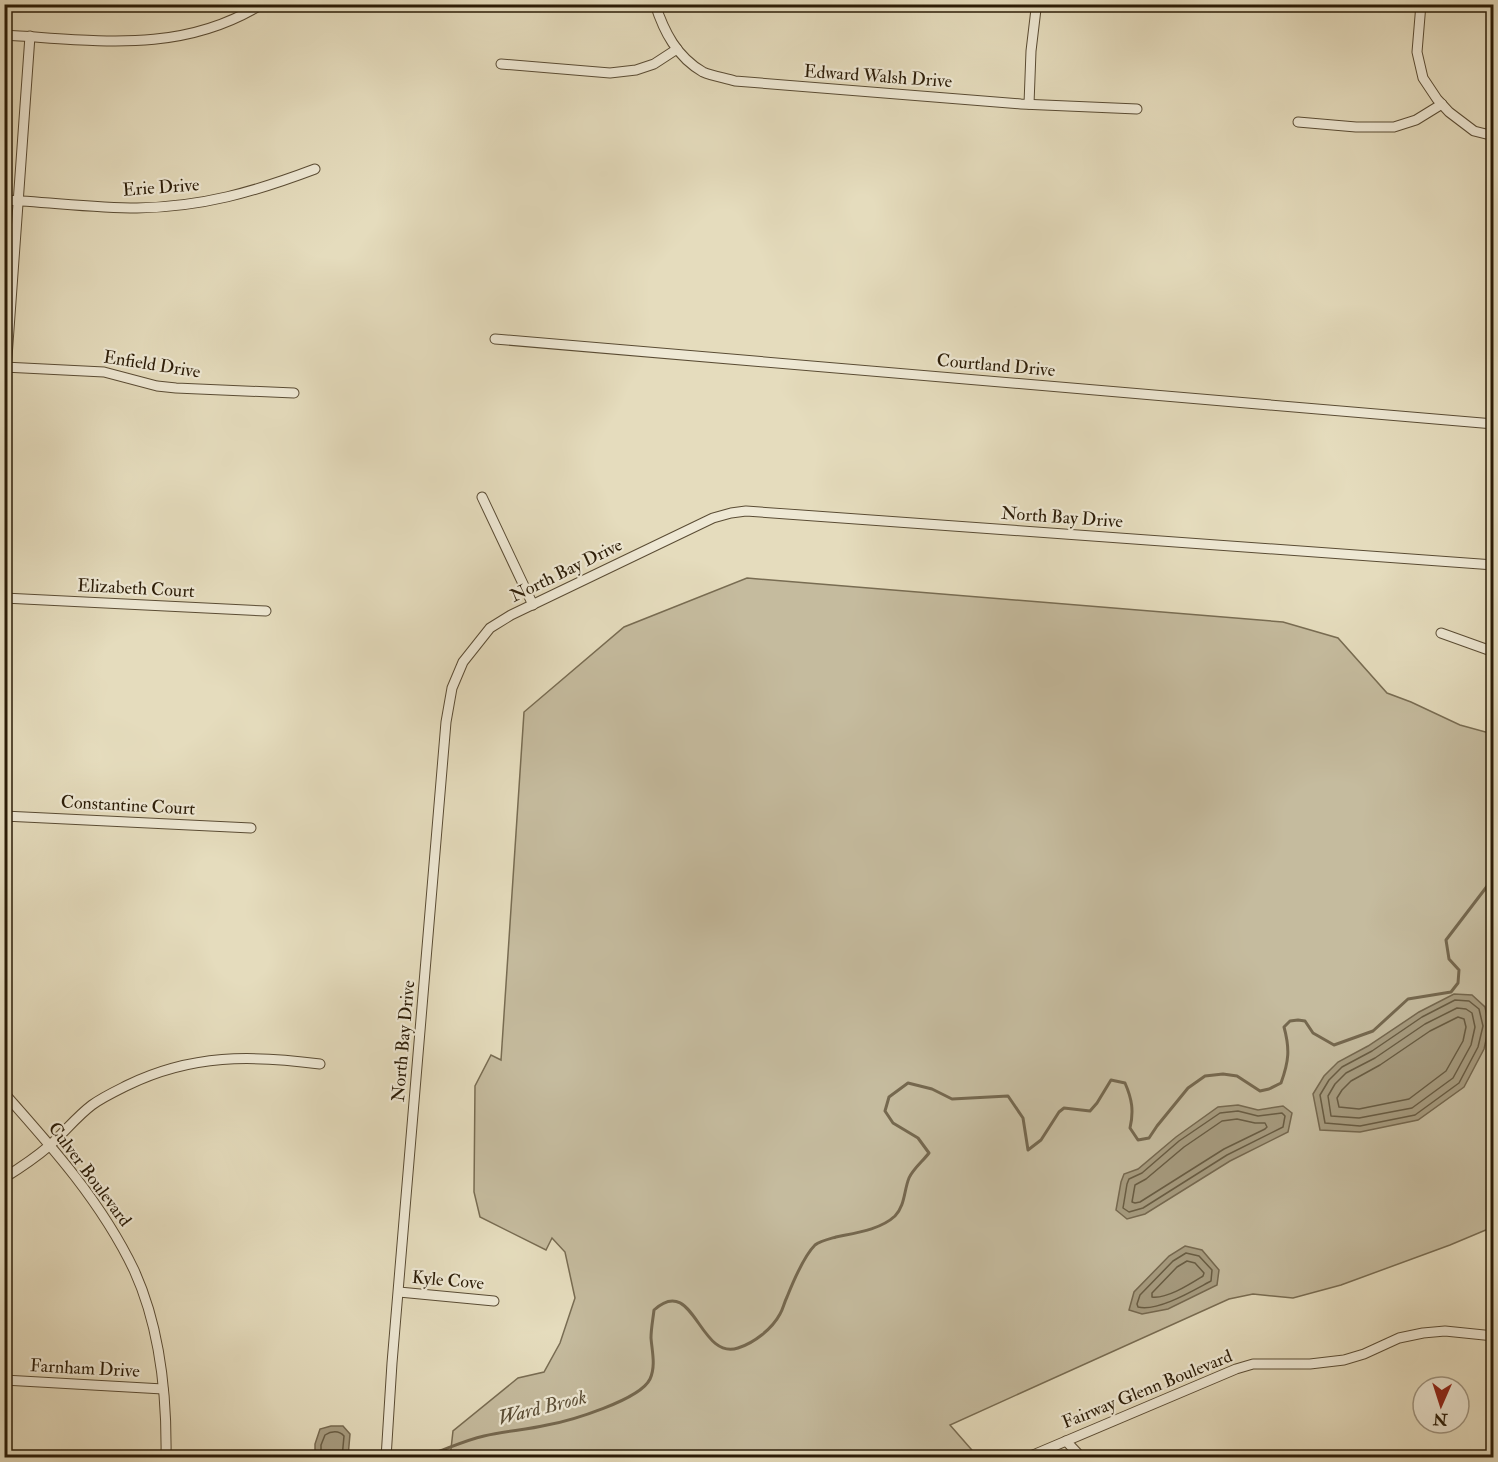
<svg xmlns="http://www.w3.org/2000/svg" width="1498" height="1462" font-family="'IM FELL Double Pica',serif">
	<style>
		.green { fill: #c5bb9e; stroke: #786c52; stroke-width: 1.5 }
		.water { fill: #a69b7f; stroke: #75684f; stroke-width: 1.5 }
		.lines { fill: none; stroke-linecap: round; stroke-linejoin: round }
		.shore { stroke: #685c43; stroke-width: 1.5 }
		.stream { stroke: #75684f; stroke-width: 3 }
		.street-casing { stroke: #5a4c34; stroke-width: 11 }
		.street { stroke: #eee8d4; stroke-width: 9 }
		.labels { text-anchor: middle; stroke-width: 4.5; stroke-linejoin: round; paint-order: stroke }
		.street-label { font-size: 18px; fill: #2b1c07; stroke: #eee8d4 }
		.water-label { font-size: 20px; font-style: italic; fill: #5c4f37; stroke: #eee8d4 }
	</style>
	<rect width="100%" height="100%" fill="#e5dcbd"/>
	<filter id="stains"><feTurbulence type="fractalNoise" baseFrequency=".00333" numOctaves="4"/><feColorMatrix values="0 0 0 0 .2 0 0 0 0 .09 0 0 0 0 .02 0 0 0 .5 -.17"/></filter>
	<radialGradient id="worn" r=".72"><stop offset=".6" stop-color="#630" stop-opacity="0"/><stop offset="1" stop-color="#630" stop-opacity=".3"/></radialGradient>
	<polygon class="green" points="747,578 1283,622 1338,638 1387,693 1411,702 1460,725 1493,734 1493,1227 1450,1245 1341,1285 1293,1298 1253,1294 1229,1299 950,1425 978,1457 450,1458 453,1431 518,1378 544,1372 560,1343 575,1298 565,1252 552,1238 546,1250 480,1217 474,1192 475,1086 491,1055 501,1060 524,712 624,627"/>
	<g class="water">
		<polygon points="1454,994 1472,995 1485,1007 1489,1027 1484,1049 1464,1087 1418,1120 1360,1132 1320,1130 1313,1094 1324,1076 1338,1062 1368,1046 1419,1012"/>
		<polygon points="1238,1105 1258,1110 1283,1106 1292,1113 1288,1132 1230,1161 1145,1214 1127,1219 1116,1210 1121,1182 1124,1174 1138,1169 1176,1137 1218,1107"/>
		<polygon points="1185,1246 1202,1250 1219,1270 1217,1285 1168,1309 1142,1314 1129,1310 1134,1292 1169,1256"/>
		<polygon points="331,1426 343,1426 350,1434 348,1457 315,1457 315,1444 320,1429"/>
	</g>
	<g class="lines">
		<g class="shore">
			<polygon points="1455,1000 1469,1001 1479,1009 1483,1026 1478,1047 1459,1083 1415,1115 1360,1126 1325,1123 1320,1095 1329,1080 1342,1067 1372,1051 1422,1017"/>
			<polygon points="1457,1008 1466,1009 1472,1013 1475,1027 1471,1045 1453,1078 1412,1108 1359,1118 1331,1116 1328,1096 1335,1084 1346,1073 1375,1058 1425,1024"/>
			<polygon points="1458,1017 1464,1019 1466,1027 1463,1041 1446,1071 1409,1099 1359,1109 1339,1107 1337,1098 1342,1090 1351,1081 1380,1065 1430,1031"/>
			<polygon points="1238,1111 1258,1116 1282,1113 1285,1116 1283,1127 1227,1155 1143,1208 1129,1212 1123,1208 1127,1184 1129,1179 1142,1173 1179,1141 1220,1113"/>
			<polygon points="1237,1119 1255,1123 1265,1123 1267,1127 1265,1129 1224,1149 1140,1202 1135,1203 1132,1202 1135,1185 1146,1179 1184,1147 1222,1121"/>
			<path d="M1186,1253L1199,1256L1212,1270L1211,1281C1194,1290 1158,1312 1138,1307L1137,1304L1140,1295L1173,1261Z"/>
			<path d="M1187,1261L1195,1263L1204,1273L1203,1276C1190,1284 1167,1299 1152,1297V1293L1177,1267Z"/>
			<path d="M321,1458V1445L325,1435C331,1431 339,1430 344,1436L342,1458"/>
		</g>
		<path class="stream" d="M426,1458L432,1454C449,1448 466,1440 484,1436C505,1431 526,1430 547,1425C570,1421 640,1400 650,1379C656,1366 652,1351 651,1338C651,1329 653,1319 654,1310C694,1273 699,1361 738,1348C754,1343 772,1329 780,1314C783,1309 784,1303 787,1297C793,1282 803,1257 815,1245C820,1241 829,1239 836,1237C855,1233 880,1230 895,1216C905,1206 904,1190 909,1178C913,1169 923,1161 929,1153L918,1138L893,1123L885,1111L889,1097L908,1083L932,1089L952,1099L1008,1096L1023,1118L1028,1150L1041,1140L1059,1112L1064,1108L1090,1111L1097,1103L1111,1080L1125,1083C1132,1099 1134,1111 1130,1128L1138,1140L1149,1138L1157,1126L1188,1088L1205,1076L1223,1074L1237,1076L1260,1091L1269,1089L1281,1083C1289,1061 1290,1049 1284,1027L1290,1021L1298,1020L1305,1021L1313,1033L1334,1045L1373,1031L1408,999L1451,992L1458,983L1459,970L1449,959L1446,940L1488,885L1494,884"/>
		<g class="street-casing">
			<g id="street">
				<path d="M655,4C664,32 677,57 703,72C712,76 725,78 735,81L1021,104L1137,109"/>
				<polyline points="1421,4 1417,52 1423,78 1437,99 1449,112 1474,131 1494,136"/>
				<path d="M4,35C95,40 180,55 262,4"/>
				<polyline points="501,64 610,73 636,70 654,64 677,49"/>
				<polyline points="1029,104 1031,51 1036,9 1039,4"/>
				<polyline points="1298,122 1356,127 1394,127 1416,120 1442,104"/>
				<path d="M4,200C49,202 93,208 137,208C202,207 254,192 315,169"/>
				<polyline points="495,339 1494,424"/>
				<polyline points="4,367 104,372 157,386 176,388 294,393"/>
				<polyline points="4,399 30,36"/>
				<polyline points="482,497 533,605"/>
				<polyline points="4,598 266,611"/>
				<polyline points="1441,633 1494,652"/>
				<polyline points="4,816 251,828"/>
				<path d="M4,1093C53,1148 102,1203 134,1270C160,1327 167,1395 166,1458"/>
				<path d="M4,1178C20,1168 35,1158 49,1146C64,1133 76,1117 92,1105C103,1097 116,1091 128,1085C192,1054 251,1055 320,1064"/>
				<polyline points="399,1292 494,1301"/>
				<polyline points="4,1380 163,1389"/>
				<polyline points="1066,1441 1082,1458"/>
				<polyline points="386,1458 392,1363 446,722 452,688 463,662 490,628 511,615 713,518 731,513 746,511 1494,565"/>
				<polyline points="1026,1458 1236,1369 1253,1364 1310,1364 1344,1360 1364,1354 1399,1338 1423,1333 1445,1331 1494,1336"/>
			</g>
		</g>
		<use href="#street" class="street"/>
	</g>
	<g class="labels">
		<g class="street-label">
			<text transform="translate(878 76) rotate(4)" y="6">Edward Walsh Drive</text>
			<text transform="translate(161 187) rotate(-4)" y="6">Erie Drive</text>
			<text transform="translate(152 364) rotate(9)" y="6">Enfield Drive</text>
			<text transform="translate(996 365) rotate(5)" y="6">Courtland Drive</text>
			<text transform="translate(1062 517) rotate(4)" y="6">North Bay Drive</text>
			<text transform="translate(566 570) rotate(-26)" y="6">North Bay Drive</text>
			<text transform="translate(136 588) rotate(3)" y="6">Elizabeth Court</text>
			<text transform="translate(128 805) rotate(3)" y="6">Constantine Court</text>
			<text transform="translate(403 1041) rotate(-85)" y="6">North Bay Drive</text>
			<text transform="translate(90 1174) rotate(53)" y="6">Culver Boulevard</text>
			<text transform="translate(448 1280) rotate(5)" y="6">Kyle Cove</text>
			<text transform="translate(85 1368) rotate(3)" y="6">Farnham Drive</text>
			<text transform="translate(1147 1389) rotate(-22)" y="6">Fairway Glenn Boulevard</text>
		</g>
		<g class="water-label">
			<text transform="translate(542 1407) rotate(-14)" y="7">Ward Brook</text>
		</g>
	</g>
	<rect width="1498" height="1462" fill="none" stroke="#e5dcbd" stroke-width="24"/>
	<rect x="6" y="6" width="1486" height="1450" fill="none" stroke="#2b1c07" stroke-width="3"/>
	<rect x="12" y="12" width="1474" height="1438" fill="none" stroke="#2b1c07" stroke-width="1.5"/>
	<g transform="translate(1441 1405) rotate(183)"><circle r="28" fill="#eee8d4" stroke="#a09682" stroke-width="1.5"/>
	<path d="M0-4.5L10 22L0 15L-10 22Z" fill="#8f2418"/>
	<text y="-9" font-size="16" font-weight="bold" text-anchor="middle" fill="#2b1c07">N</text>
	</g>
	<rect width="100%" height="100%" filter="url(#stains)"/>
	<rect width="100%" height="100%" fill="url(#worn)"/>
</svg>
